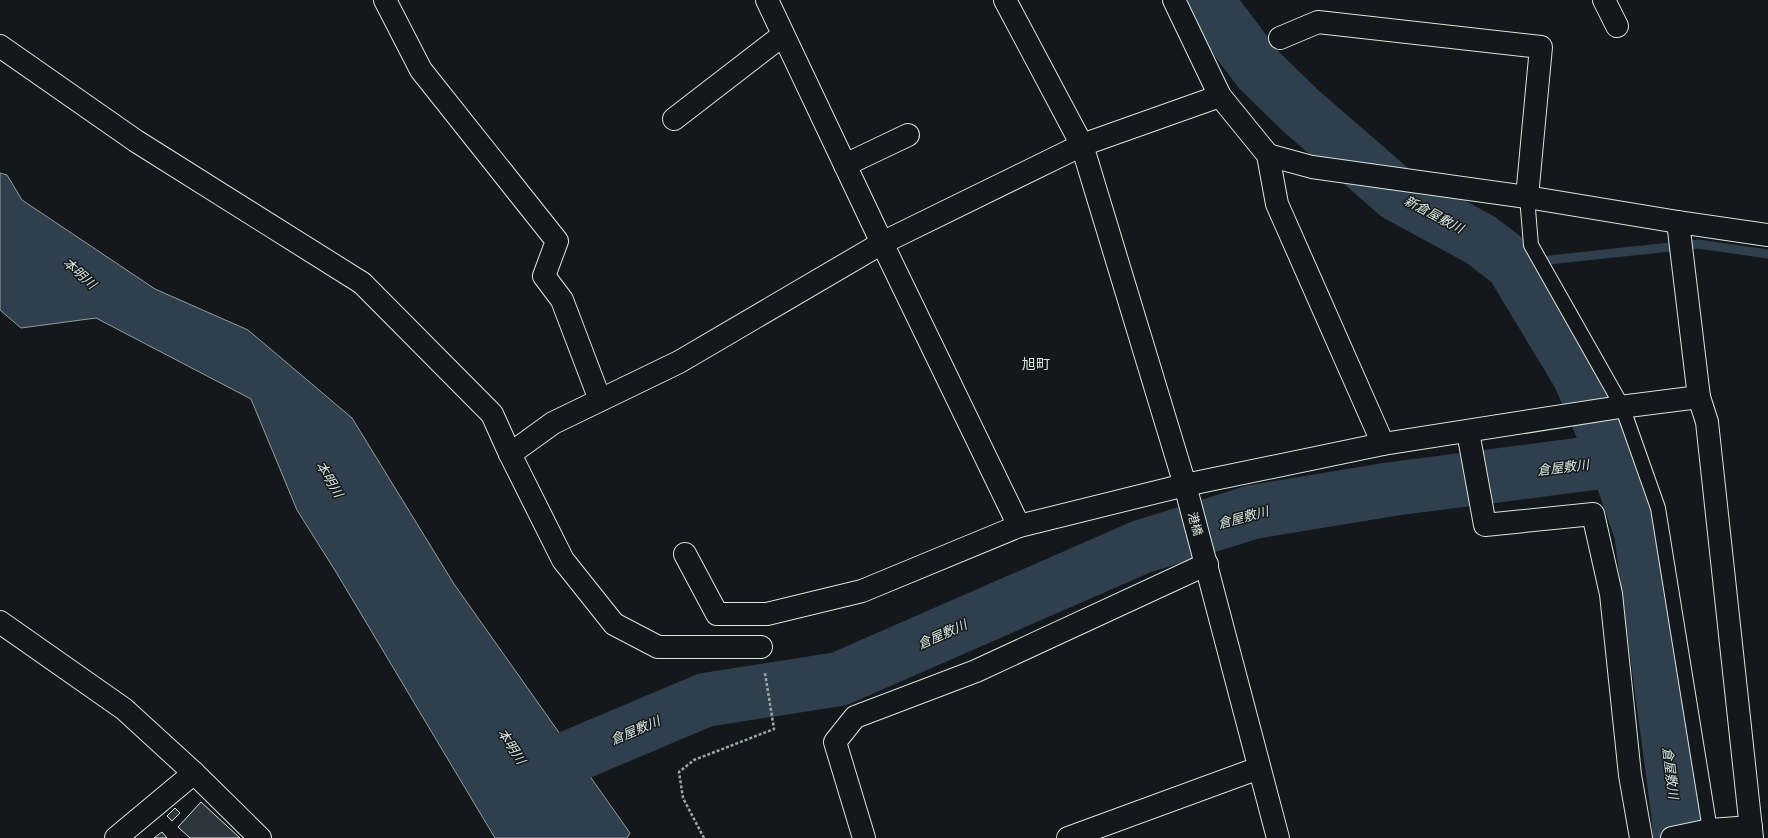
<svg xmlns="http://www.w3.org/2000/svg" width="1768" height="838" font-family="Roboto,'Noto Sans JP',sans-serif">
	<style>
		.water { fill: #2f3f4d; stroke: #939e99 }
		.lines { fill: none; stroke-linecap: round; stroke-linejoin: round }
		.stream { stroke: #2f3f4d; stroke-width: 9 }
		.river { stroke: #2f3f4d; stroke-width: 54 }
		.building { fill: #2c363c; stroke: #d8e6dc }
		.lane-casing { stroke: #d8e6dc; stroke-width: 16 }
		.street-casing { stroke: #d8e6dc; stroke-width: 24 }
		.secondary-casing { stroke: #d8e6dc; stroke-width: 24 }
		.path { stroke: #9da8a2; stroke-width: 2.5; stroke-dasharray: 3 2; stroke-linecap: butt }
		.lane { stroke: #14181c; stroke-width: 14 }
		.street { stroke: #14181c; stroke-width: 22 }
		.secondary { stroke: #14181c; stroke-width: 22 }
		.labels { text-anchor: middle; stroke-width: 3; stroke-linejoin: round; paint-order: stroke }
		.street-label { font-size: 12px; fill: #d8e6dc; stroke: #14181c }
		.water-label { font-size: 13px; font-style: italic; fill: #d8e6dc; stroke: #14181c }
		.quarter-label { font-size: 14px; fill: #d8e6dc; stroke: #14181c }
	</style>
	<rect width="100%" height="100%" fill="#14181c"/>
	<polygon class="water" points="0,173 7,175 22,200 155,289 248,330 352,418 454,584 630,833 627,838 495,838 336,572 297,510 251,399 96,318 21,328 0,310"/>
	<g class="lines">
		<polyline class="stream" points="1512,264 1698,244 1768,254"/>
		<g class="river">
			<polyline points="1206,0 1259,70 1301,111 1398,195 1481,240 1512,264 1579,375 1616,460 1641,532 1678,812 1680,838"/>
			<polyline points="530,774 705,700 839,679 1141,547 1253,512 1392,489 1616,460"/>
		</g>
	</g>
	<g class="building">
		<polygon points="201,802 240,838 190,838 178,827"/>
		<polygon points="175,808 180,813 172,821 167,816"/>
		<polygon points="162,832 167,838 154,838"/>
	</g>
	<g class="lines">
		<g class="lane-casing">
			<polyline id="lane" points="1527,197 1531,245 1622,406 1658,508 1710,830"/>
		</g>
		<g class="street-casing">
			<g id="street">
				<polyline points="385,0 421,70 557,241 544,276 562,300 600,400"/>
				<polyline points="767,0 882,243 1019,526"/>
				<polyline points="1174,0 1220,96 1268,155 1277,204 1383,444"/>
				<polyline points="1604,0 1617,26"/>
				<polyline points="1280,38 1318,22 1541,47 1527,197"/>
				<polyline points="0,46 136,141 362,283 492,414 510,454 563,560 614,624 658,647 761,647"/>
				<polyline points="674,119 783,35"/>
				<polyline points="1268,155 1312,167 1527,197 1678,222 1768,235"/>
				<polyline points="845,165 908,135"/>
				<polyline points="1678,222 1699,397 1707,422 1752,838"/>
				<polyline points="1468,432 1485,525 1593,514 1611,594 1630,775 1641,838"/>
				<polyline points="510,454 553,423 679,362 882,243 1082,145 1220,96"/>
				<polyline points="685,554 717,614 767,614 862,591 1019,526 1185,485 1383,444 1620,407 1699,397"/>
				<polyline points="0,622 124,709 194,773 260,838"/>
				<polyline points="116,838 194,773"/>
				<polyline points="864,838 835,742 855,717 976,671 1207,564"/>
				<polyline points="1068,838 1259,768"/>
				<polyline points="1672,838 1710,830 1751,827"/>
			</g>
		</g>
		<g class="secondary-casing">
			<polyline id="secondary" points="1005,0 1082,145 1185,485 1278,838"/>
		</g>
		<polyline class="path" points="704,838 683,798 679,772 694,760 774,729 765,673"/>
		<use href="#lane" class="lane"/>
		<use href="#street" class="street"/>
		<use href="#secondary" class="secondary"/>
	</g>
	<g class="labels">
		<g class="street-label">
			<text transform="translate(1195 524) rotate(75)" y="4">港橋</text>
		</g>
		<g class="water-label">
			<text transform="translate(1434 214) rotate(28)" y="5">新倉屋敷川</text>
			<text transform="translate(80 273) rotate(42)" y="5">本明川</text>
			<text transform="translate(1563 467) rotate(-7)" y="5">倉屋敷川</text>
			<text transform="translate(330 479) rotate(59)" y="5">本明川</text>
			<text transform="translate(1243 517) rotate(-15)" y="5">倉屋敷川</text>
			<text transform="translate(942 634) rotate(-24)" y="5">倉屋敷川</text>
			<text transform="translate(635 730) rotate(-23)" y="5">倉屋敷川</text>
			<text transform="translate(512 746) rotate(57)" y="5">本明川</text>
			<text transform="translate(1671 773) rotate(83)" y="5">倉屋敷川</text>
		</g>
		<g class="quarter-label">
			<text x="1036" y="369">旭町</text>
		</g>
	</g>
</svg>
